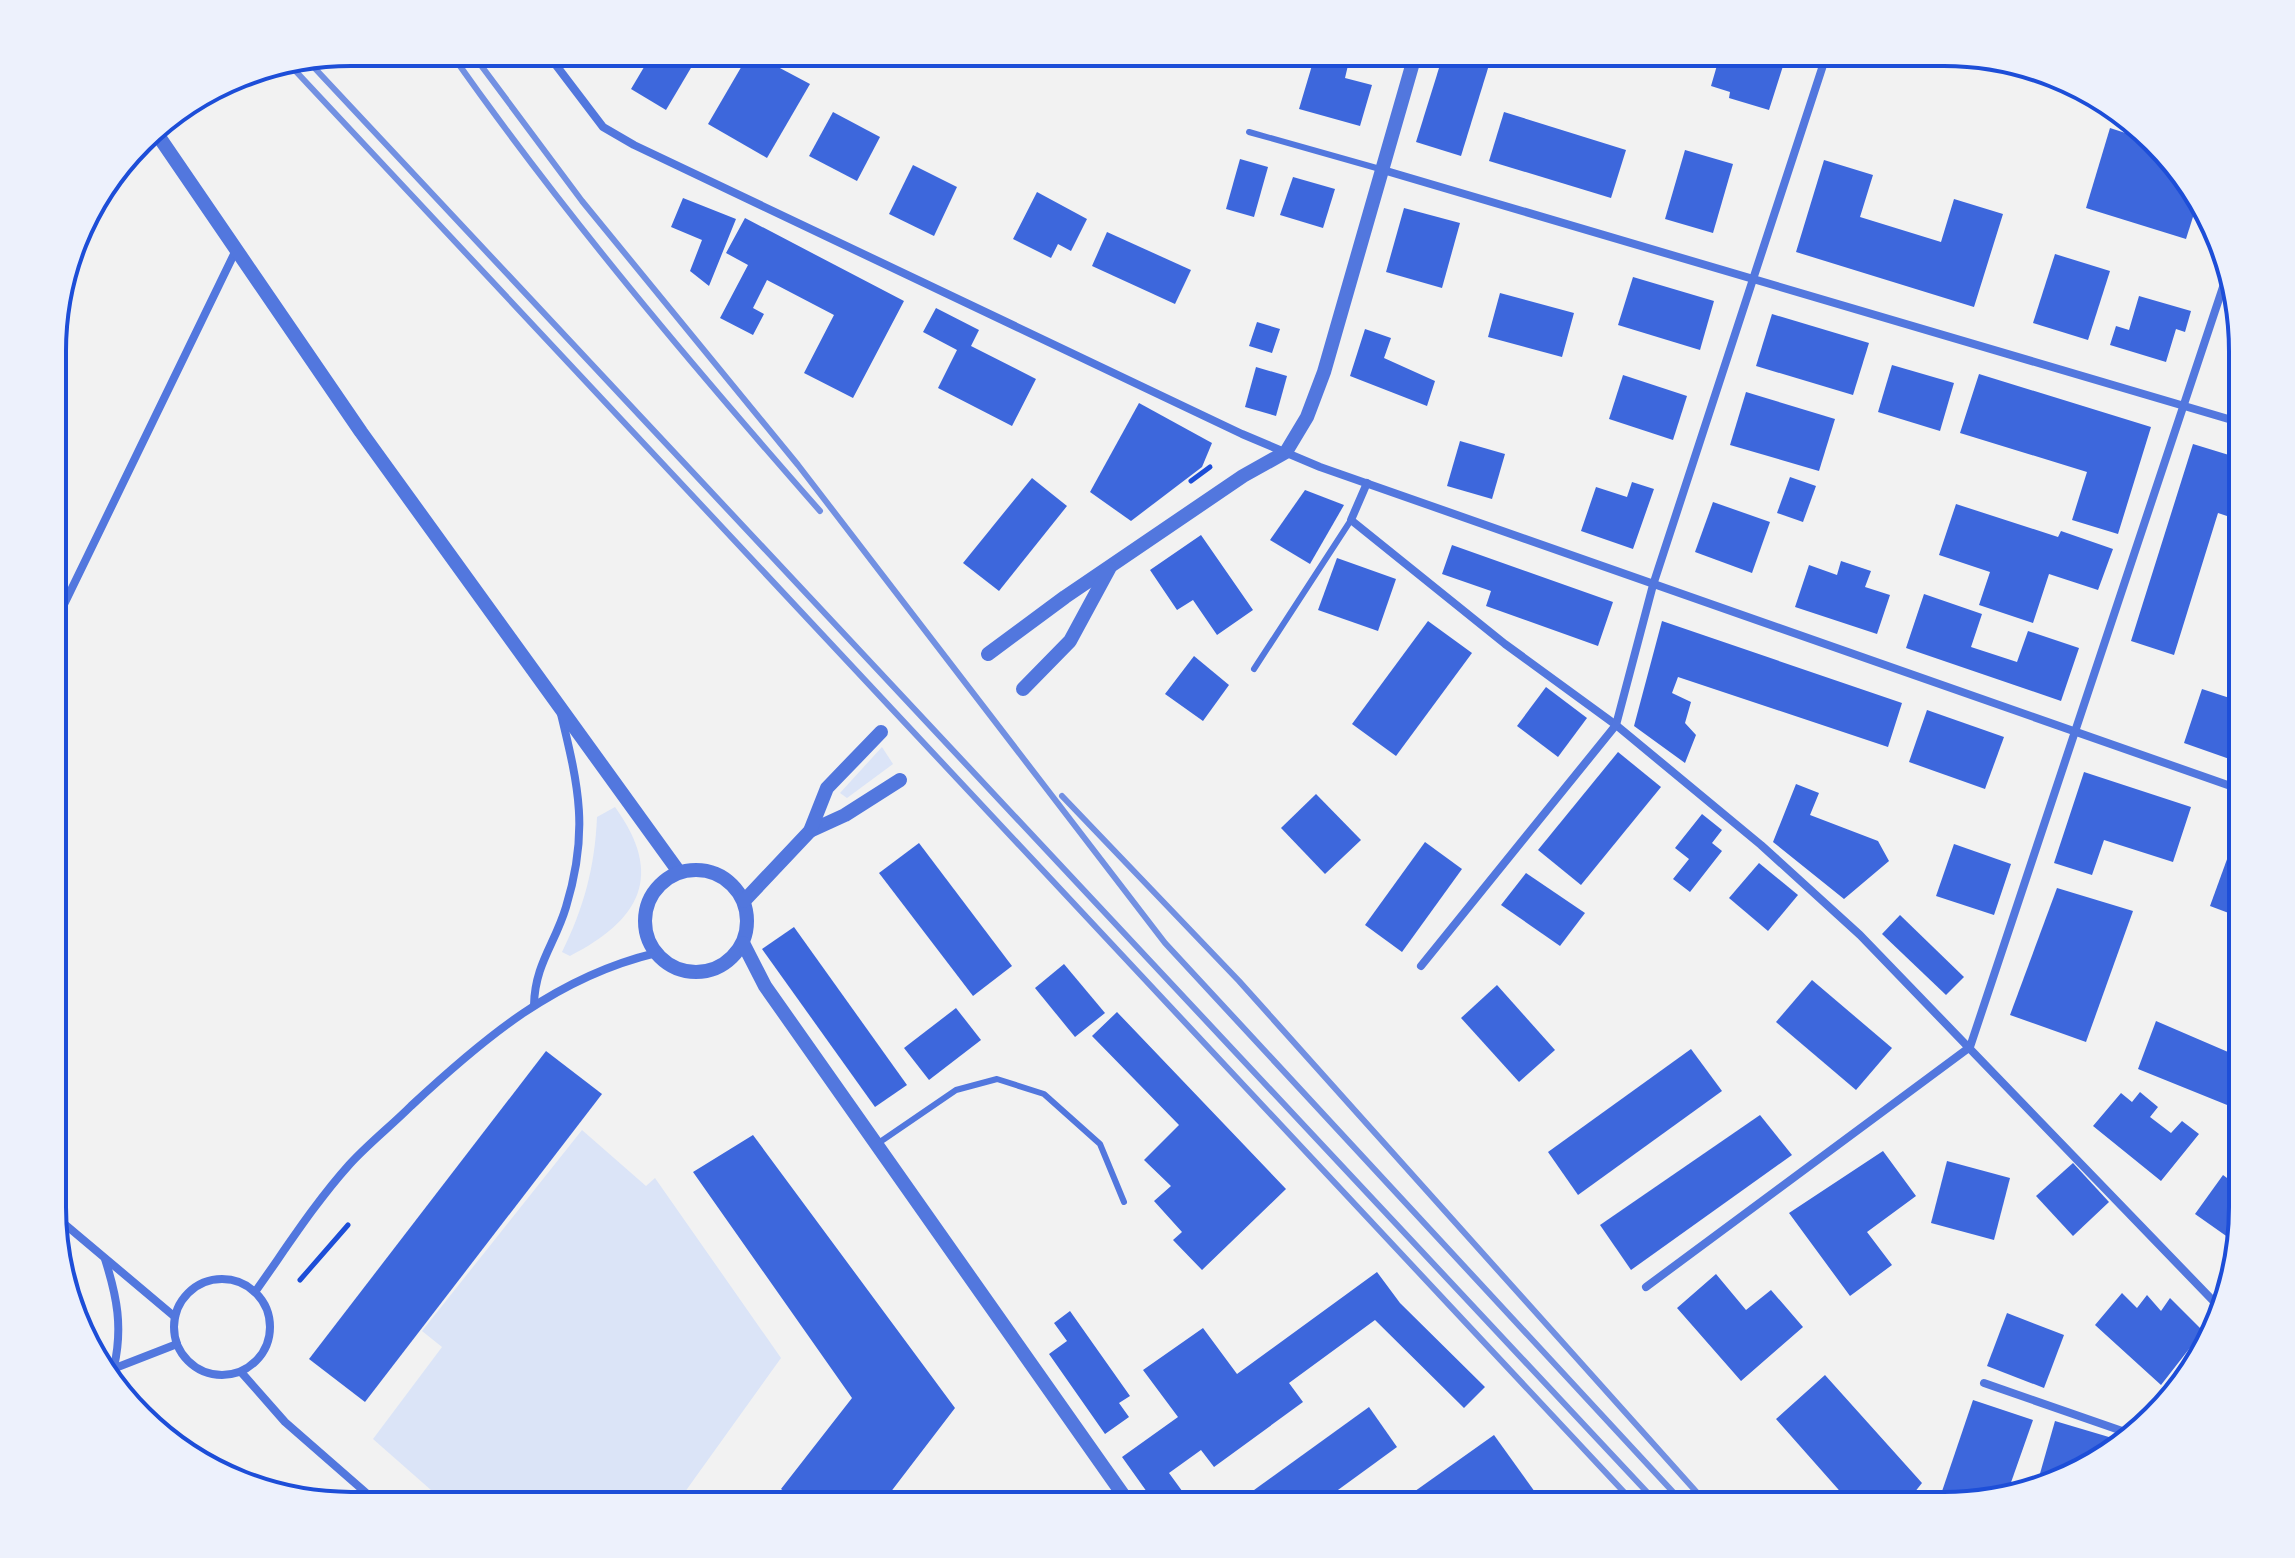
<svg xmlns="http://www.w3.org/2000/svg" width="2295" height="1558" font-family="Montserrat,sans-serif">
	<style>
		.green { fill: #dbe4f7 }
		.building { fill: #3d67dc }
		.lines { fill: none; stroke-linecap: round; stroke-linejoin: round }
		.path { stroke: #1d4ed8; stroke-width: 5 }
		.service { stroke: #5277de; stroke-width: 6 }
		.minor { stroke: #5277de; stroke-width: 8 }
		.tertiary { stroke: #5277de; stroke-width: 14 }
		.rail { stroke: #7290e2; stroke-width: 6 }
		.rim { fill: none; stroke: #1d4ed8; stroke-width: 4 }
	</style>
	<rect width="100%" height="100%" fill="#f2f2f2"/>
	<g class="green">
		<polygon points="882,747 893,764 847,798 840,793"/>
		<path d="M615,807C665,876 640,920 570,956L562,952C584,908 595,866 597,817Z"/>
		<polygon points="582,1130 646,1186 655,1178 781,1358 677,1503 680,1506 448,1505 373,1439 442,1347 422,1331"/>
	</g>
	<g class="building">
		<polygon points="653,52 691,52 698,56 666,110 631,89"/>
		<polygon points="750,52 810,84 767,158 708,124"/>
		<polygon points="1316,52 1349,61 1345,78 1372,85 1360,126 1299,109"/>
		<polygon points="1444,52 1493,52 1461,156 1416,142"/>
		<polygon points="1742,54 1783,66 1769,110 1729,98 1730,92 1711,86 1720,55 1740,61"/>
		<polygon points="833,112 880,137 857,181 809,156"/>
		<polygon points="1504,112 1626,150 1611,198 1489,161"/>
		<polygon points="2110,128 2147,140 2198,201 2186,239 2086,208"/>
		<polygon points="1685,150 1733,164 1713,233 1665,219"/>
		<polygon points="1240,159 1268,167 1254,217 1226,209"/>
		<polygon points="1824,160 1873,175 1860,217 1941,242 1954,199 2003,214 1974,307 1796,252"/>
		<polygon points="913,165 957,187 934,236 889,214"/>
		<polygon points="1293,177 1335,189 1323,228 1280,215"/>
		<polygon points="1037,192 1087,219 1071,251 1058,244 1051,258 1013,239"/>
		<polygon points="683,198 736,219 709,286 690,271 702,240 671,227"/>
		<polygon points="1404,208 1460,223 1442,288 1386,272"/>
		<polygon points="745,218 904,301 853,398 804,373 834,315 767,280 753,308 764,314 753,335 720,318 748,265 726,253"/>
		<polygon points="1107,232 1191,270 1175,304 1092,266"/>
		<polygon points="2055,254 2110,271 2088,340 2033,323"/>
		<polygon points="1633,277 1714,301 1700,350 1618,325"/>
		<polygon points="1500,293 1574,313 1562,357 1488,337"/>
		<polygon points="2139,296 2191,311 2185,332 2176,329 2166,362 2110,345 2116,326 2129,330"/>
		<polygon points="936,308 979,330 971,346 1036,379 1012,426 938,388 957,350 923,332"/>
		<polygon points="1772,314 1869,343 1853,395 1756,366"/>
		<polygon points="1257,322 1280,329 1272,353 1249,346"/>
		<polygon points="1365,329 1391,338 1384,358 1435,381 1427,406 1350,376"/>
		<polygon points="1892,365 1954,383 1940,431 1878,412"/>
		<polygon points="1256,367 1287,376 1276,416 1245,407"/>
		<polygon points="1979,374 2151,427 2118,534 2072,520 2087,472 1960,433"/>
		<polygon points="1623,375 1687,396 1673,440 1609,419"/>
		<polygon points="1746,392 1835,419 1819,471 1730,445"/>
		<polygon points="1139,403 1212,443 1202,467 1131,521 1090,492"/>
		<polygon points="1460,441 1505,454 1492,499 1447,486"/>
		<polygon points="2193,444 2242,459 2242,521 2218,513 2174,655 2131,641"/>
		<polygon points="1790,477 1816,486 1803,522 1777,513"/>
		<polygon points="1032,478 1067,506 999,591 963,563"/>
		<polygon points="1632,482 1654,489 1633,549 1581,531 1596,487 1627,497"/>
		<polygon points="1305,490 1344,505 1310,564 1270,540"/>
		<polygon points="1713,502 1770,522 1752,573 1695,552"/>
		<polygon points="1956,504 2058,537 2061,531 2113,549 2098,590 2049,574 2033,623 1979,605 1990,572 1939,555"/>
		<polygon points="1201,535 1253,610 1217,635 1193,600 1177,610 1150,570"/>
		<polygon points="1452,545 1613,602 1598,646 1486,606 1491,591 1442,574"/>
		<polygon points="1337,558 1396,579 1378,631 1318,610"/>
		<polygon points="1841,561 1871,571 1865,587 1890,595 1877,634 1795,607 1809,565 1837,575"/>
		<polygon points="1924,594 1982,614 1971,647 2017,662 2028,631 2079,648 2061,701 1906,648"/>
		<polygon points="1428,621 1472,653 1396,756 1352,724"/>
		<polygon points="1662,621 1902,703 1888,747 1678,677 1672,693 1691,702 1685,723 1696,735 1685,763 1634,726"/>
		<polygon points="1194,656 1229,685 1203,721 1165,694"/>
		<polygon points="1546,687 1587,718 1558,757 1517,726"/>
		<polygon points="2202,689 2242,702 2242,748 2238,762 2184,743"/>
		<polygon points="1927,710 2004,737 1985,789 1909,762"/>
		<polygon points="1618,752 1661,787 1581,885 1538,850"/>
		<polygon points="2084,772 2191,807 2173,862 2104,840 2092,875 2054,863"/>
		<polygon points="1796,784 1819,793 1810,815 1878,841 1889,861 1844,899 1773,842"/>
		<polygon points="1316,794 1361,840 1325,874 1281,828"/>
		<polygon points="1702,814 1722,830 1712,843 1722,851 1690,892 1673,879 1689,859 1675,848"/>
		<polygon points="2242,818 2242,918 2210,906"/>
		<polygon points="1425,842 1462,869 1402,952 1365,925"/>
		<polygon points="919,843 1012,966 973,996 879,873"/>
		<polygon points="1954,844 2011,864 1994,915 1936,896"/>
		<polygon points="1759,863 1798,895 1768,931 1729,898"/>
		<polygon points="1526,873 1585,913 1560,946 1501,905"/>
		<polygon points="2057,888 2133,911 2086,1042 2010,1015"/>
		<polygon points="1900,915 1964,977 1946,995 1882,934"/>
		<polygon points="794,927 907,1085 875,1107 762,949"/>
		<polygon points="1064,964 1105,1013 1075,1037 1035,988"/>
		<polygon points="1812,980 1892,1048 1856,1090 1776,1022"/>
		<polygon points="1497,985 1555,1050 1519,1082 1461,1018"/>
		<polygon points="956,1008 981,1040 929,1080 904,1048"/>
		<polygon points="1117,1012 1286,1189 1202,1270 1173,1240 1182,1232 1154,1201 1171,1186 1144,1160 1179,1125 1092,1036"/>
		<polygon points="2156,1021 2242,1058 2242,1135 2232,1131 2237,1109 2138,1069"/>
		<polygon points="1691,1049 1722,1091 1578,1195 1548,1152"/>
		<polygon points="546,1051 602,1094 365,1402 309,1359"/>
		<polygon points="2140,1092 2158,1107 2150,1117 2171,1133 2182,1121 2199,1134 2161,1181 2093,1126 2121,1093 2132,1102"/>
		<polygon points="1760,1115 1792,1155 1631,1270 1600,1225"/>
		<polygon points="753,1135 955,1408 880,1506 803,1506 781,1489 852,1398 693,1172"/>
		<polygon points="1883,1151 1916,1196 1867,1232 1892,1265 1850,1296 1789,1213"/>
		<polygon points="1947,1161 2010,1178 1994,1240 1931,1223"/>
		<polygon points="2073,1163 2109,1202 2073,1236 2036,1196"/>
		<polygon points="2223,1175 2242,1189 2239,1245 2195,1214"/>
		<polygon points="1377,1272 1400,1303 1485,1387 1464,1408 1375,1320 1289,1383 1303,1402 1214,1467 1201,1450 1169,1473 1193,1506 1157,1506 1122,1457 1178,1417 1143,1370 1203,1328 1237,1374"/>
		<polygon points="1716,1274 1746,1310 1771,1290 1803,1327 1741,1381 1677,1308"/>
		<polygon points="2122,1293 2137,1308 2147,1295 2161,1311 2170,1298 2203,1331 2161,1385 2095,1325"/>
		<polygon points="1070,1311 1130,1396 1119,1403 1129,1417 1105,1434 1049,1354 1067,1341 1054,1323"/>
		<polygon points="2007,1313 2064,1335 2044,1388 1987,1366"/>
		<polygon points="1825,1375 1922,1483 1906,1503 1907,1506 1853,1506 1776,1419"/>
		<polygon points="1973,1400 2033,1420 2008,1491 1937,1506"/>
		<polygon points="1369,1407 1397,1447 1316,1506 1248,1506 1243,1498"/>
		<polygon points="2055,1421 2119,1440 2077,1475 2037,1484"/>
		<polygon points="1494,1435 1545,1506 1394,1506"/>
	</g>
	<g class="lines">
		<g class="path">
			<polyline points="1191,481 1210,467"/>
			<polyline points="300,1280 348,1225"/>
		</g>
		<g class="service">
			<polyline points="1249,132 1380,169"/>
			<polyline points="1254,669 1351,520"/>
			<polyline points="877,1144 956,1090 997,1079 1044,1094 1100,1144 1124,1202"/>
		</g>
		<g class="minor">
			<polyline points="546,52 603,127 634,145 1242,434 1320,467 2242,790"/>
			<polyline points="1383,170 2242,423"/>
			<polyline points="1367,483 1351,520 1505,644 1616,725 1761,845 1860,935 2223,1311"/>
			<polyline points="55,623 236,250"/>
			<polyline points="1421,966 1616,725 1653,585 1827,53"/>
			<path d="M534,1005C535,964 555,944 566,907C589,832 579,788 561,714"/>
			<polyline points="55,1216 175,1317"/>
			<path d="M105,1259C117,1297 123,1327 114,1367"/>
			<circle cx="222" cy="1327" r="48"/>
			<polyline points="1646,1287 1970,1047 2227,275"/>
			<path d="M255,1292C285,1250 314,1204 349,1165C368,1144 391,1126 411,1106C484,1038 556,977 656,953"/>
			<polyline points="105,1372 177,1344"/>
			<polyline points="241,1372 285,1422 380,1505"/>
			<polyline points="1984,1383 2128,1433"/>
		</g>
		<g class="tertiary">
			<polyline points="153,128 361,432 679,872"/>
			<polyline points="988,654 1065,597 1243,476 1286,452 1307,417 1324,372 1416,52"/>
			<polyline points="1023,689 1070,641 1109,569"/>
			<polyline points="810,831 845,815 900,780"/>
			<circle cx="696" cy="921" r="51"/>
			<polyline points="744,901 810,831 827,788 881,732"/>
			<polyline points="743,943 765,986 1131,1506"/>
		</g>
		<g class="rail">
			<path d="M450,52C563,213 690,363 820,511"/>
			<polyline points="471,52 582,201 798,465 1165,943 1686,1506"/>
			<polyline points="308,61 1660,1506"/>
			<polyline points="289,64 1637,1506"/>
			<polyline points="1062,796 1239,981 1709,1506"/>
		</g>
	</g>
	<path d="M0 0H2295V1558H0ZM351 66H1944A285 285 0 0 1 2229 351V1207A285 285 0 0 1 1944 1492H351A285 285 0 0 1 66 1207V351A285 285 0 0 1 351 66Z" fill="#edf1fc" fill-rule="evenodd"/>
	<path class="rim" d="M351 66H1944A285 285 0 0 1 2229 351V1207A285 285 0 0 1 1944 1492H351A285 285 0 0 1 66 1207V351A285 285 0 0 1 351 66Z"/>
</svg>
